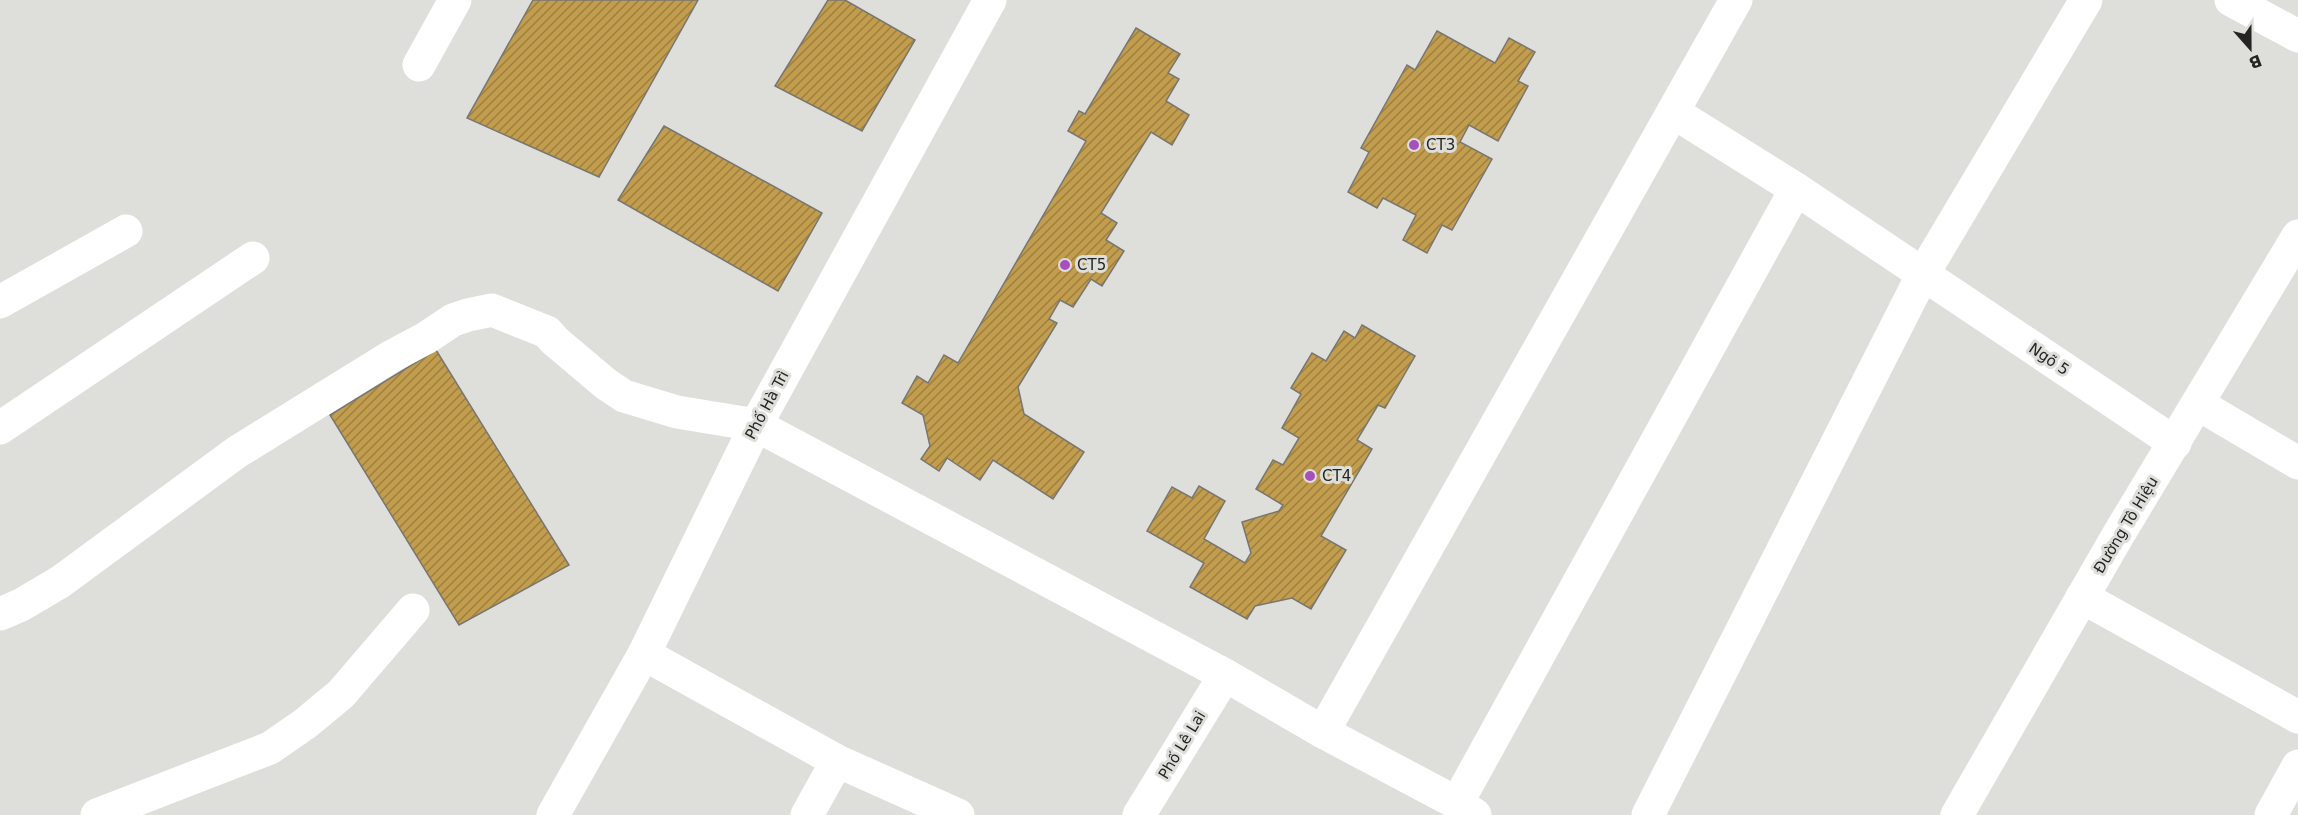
<svg xmlns="http://www.w3.org/2000/svg" width="2298" height="815" font-family="'DejaVu Sans',sans-serif">
	<style>
		.building { fill: url(#building-hatch); stroke: #787672; stroke-width: 1.5 }
		.lines { fill: none; stroke-linecap: round; stroke-linejoin: round }
		.minor { stroke: #fff; stroke-width: 33 }
		.poi-dot { fill: #a750bd; stroke: #dedfda; stroke-width: 2 }
		.labels { text-anchor: middle; stroke-width: 6; stroke-linejoin: round; paint-order: stroke }
		.poi-label { font-size: 15px; fill: #242422; stroke: #dedfda; text-anchor: start }
		.street-label { font-size: 15px; fill: #242422; stroke: #dedfda }
	</style>
	<defs>
		<pattern id="building-hatch" width="6" height="6" patternUnits="userSpaceOnUse" patternTransform="scale(1.5)"><rect width="6" height="6" fill="#c29d4e"/><path d="M-1 1l2-2M0 6l6-6M5 7l2-2" fill="none" stroke="#9d8040"/></pattern>
	</defs>
	<rect width="100%" height="100%" fill="#dedfda"/>
	<g class="building">
		<polygon points="533,0 698,0 599,177 467,118"/>
		<polygon points="828,0 845,0 915,40 862,131 775,86"/>
		<polygon points="1136,28 1180,54 1168,73 1179,79 1166,101 1189,115 1172,145 1151,132 1101,213 1117,223 1106,240 1124,251 1102,286 1091,279 1073,307 1060,300 1049,319 1057,323 1018,387 1024,414 1084,452 1053,499 993,460 980,480 947,458 939,471 921,459 930,446 923,415 902,403 917,376 928,383 944,355 958,363 1086,141 1068,131 1079,111 1085,114"/>
		<polygon points="1437,31 1495,63 1509,38 1535,52 1518,81 1528,86 1498,141 1469,125 1460,142 1492,159 1452,230 1442,225 1427,253 1403,240 1416,215 1383,198 1377,208 1348,192 1369,152 1361,148 1407,65 1415,70"/>
		<polygon points="664,126 822,213 778,291 618,200"/>
		<polygon points="1362,325 1415,356 1385,408 1378,405 1357,440 1372,449 1321,536 1346,550 1311,609 1292,598 1255,606 1247,619 1190,587 1204,563 1147,531 1172,487 1192,498 1199,486 1225,501 1204,539 1245,563 1251,553 1242,522 1279,511 1283,505 1256,489 1273,460 1283,465 1299,438 1282,428 1301,394 1291,388 1312,353 1326,361 1344,331 1355,338"/>
		<polygon points="436,350 569,565 459,625 330,415"/>
	</g>
	<g class="lines">
		<g class="minor">
			<polyline points="2231,0 2298,36"/>
			<polyline points="419,65 455,0"/>
			<polyline points="1673,112 1796,189 2175,443"/>
			<polyline points="0,302 126,231"/>
			<polyline points="2198,404 2298,463"/>
			<polyline points="0,428 253,258"/>
			<polyline points="2082,597 2298,717"/>
			<polyline points="0,614 21,605 60,582 237,452 392,356 426,338 453,320 468,315 492,310 547,332 555,341 606,384 624,396 677,412 756,425 1225,675 1323,732 1457,803 1475,815"/>
			<polyline points="644,654 837,761 958,815"/>
			<polyline points="1323,732 1736,0"/>
			<polyline points="1457,803 1796,189"/>
			<polyline points="97,815 270,748 306,723 341,694 413,610"/>
			<polyline points="553,815 644,654 756,425 990,0"/>
			<polyline points="807,815 837,761"/>
			<polyline points="1139,815 1225,675"/>
			<polyline points="1648,815 1923,274 2086,0"/>
			<polyline points="1957,815 2117,537 2298,236"/>
			<polyline points="2271,815 2298,766"/>
		</g>
	</g>
	<g class="poi-dot">
		<circle cx="1414" cy="145" r="6"/>
		<circle cx="1065" cy="265" r="6"/>
		<circle cx="1310" cy="476" r="6"/>
	</g>
	<g class="labels">
		<g class="poi-label">
			<text x="1426" y="150">CT3</text>
			<text x="1077" y="270">CT5</text>
			<text x="1322" y="481">CT4</text>
		</g>
		<g class="street-label">
			<text transform="translate(2049 359) rotate(34)" y="5">Ngõ 5</text>
			<text transform="translate(767 405) rotate(-62)" y="5">Phố Hà Trì</text>
			<text transform="translate(2126 525) rotate(-59)" y="5">Đường Tô Hiệu</text>
			<text transform="translate(1182 745) rotate(-59)" y="5">Phố Lê Lai</text>
		</g>
	</g>
	<g transform="translate(2250 48) rotate(159)" stroke="#dedfda" stroke-width="4.5" paint-order="stroke">
	<path d="M0-4.5L10 22L0 15L-10 22Z" fill="#242422"/>
	<text y="-9" font-size="16" font-weight="bold" text-anchor="middle" fill="#242422">B</text>
	</g>
</svg>
